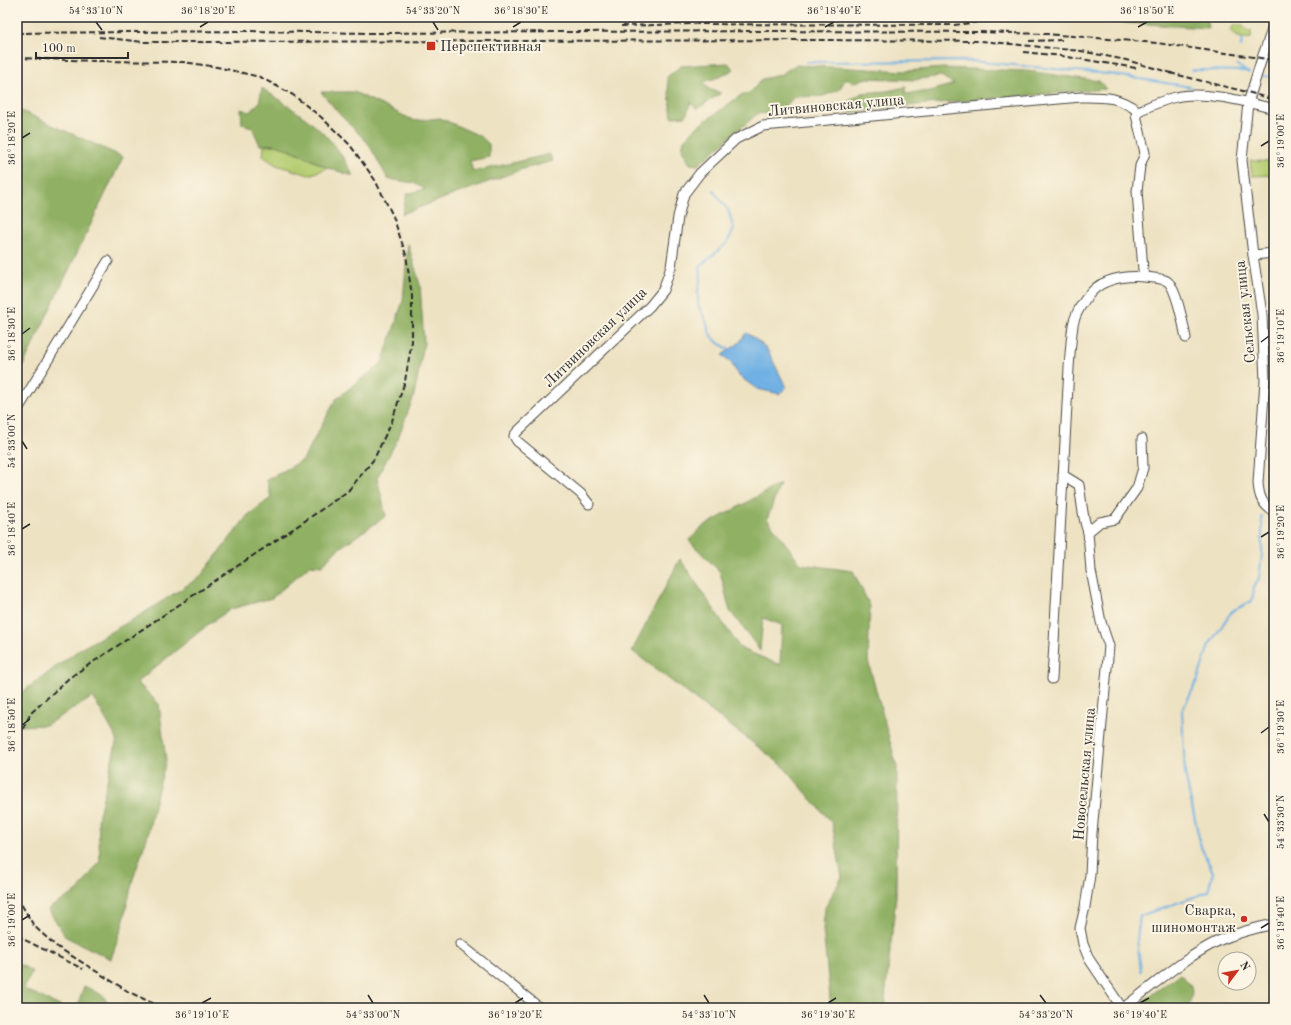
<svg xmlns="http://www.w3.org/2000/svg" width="1291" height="1025" font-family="'Old Standard TT',serif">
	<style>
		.green { fill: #b5cd72; stroke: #707c4e }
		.forest { fill: #90b064; stroke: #5e6e48 }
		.water { fill: #70b0e4; stroke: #4e6e88 }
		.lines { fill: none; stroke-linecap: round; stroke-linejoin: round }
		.stream { stroke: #70b0e4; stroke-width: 2 }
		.minor-casing { stroke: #484642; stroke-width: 11 }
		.minor { stroke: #fff; stroke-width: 9 }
		.rail { stroke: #2b2b2b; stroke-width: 2; stroke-dasharray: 6 3; stroke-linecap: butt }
		.ticks { fill: none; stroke: #2b2b2b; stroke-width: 1.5 }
		.poi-dot { fill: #c8321e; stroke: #fcf5e5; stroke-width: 1.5 }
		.labels { text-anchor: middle; stroke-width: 4; stroke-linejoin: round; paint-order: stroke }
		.poi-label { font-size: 15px; fill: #2b2b2b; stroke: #fcf5e5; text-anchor: start }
		.street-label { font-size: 15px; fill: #2b2b2b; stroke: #fcf5e5 }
		.neatline { fill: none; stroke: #2b2b2b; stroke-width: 1.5 }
		.ticks-label { font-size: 10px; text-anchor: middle; fill: #2b2b2b }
	</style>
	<rect width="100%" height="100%" fill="#fcf5e5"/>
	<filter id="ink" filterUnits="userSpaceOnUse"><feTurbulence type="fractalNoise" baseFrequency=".025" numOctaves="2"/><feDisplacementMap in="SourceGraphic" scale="8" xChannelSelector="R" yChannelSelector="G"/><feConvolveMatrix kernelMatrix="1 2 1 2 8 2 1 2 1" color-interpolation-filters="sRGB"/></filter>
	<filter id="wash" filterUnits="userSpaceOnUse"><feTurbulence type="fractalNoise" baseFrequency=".012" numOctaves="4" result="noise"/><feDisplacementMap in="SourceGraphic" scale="16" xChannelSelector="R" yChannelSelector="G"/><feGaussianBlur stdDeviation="0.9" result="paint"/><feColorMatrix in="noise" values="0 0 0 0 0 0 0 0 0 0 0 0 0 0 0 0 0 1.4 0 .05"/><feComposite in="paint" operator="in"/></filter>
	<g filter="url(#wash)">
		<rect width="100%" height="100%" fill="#ede2c2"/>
		<g class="green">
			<path d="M1234,25L1243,26L1248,31H1251V38C1242,40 1235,37 1230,30Z"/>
			<polygon points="276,145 294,151 328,168 309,175 276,165 263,156 264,146"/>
			<polygon points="1250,160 1255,161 1274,162 1274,175 1252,176"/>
		</g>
		<g class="forest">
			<polygon points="1105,17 1206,17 1208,28 1114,22"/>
			<polygon points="728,63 734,69 722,76 704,82 708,89 721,93 697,109 691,102 686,116 672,117 667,77 681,66"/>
			<polygon points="795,65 906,71 943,68 1027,71 1099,81 1106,89 927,104 852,112 797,113 807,108 846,103 862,93 887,91 906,87 905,94 930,91 954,84 941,76 914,80 866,78 853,83 846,78 839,90 823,96 794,97 780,112 757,114 698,165 690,164 682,149 684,140 698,126 740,96 751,92 762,79 780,75"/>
			<path d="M262,88C299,114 335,133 353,176L328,168L294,151L276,145H260L252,127L242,124L241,109L249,112L259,103Z"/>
			<polygon points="321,92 354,92 415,121 440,118 480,136 489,144 489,157 470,161 473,172 550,154 553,161 523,169 402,214 407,194 425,189 414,183 388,179 368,143 342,117"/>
			<polygon points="17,109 123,157 17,378"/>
			<polygon points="408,244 420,285 424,343 414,396 398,438 377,478 386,516 338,549 322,566 310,565 272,598 231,609 210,623 137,682 159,704 166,761 156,797 147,838 133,879 122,927 111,959 66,937 48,909 78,891 100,861 98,819 117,739 93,697 46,725 17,726 17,696 80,649 139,616 200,577 248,515 271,498 267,480 303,460 336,399 382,363 403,301"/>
			<polygon points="780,484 767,519 801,564 853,571 870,606 868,661 897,767 896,896 885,998 887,1008 831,1008 823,929 825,908 842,877 832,823 782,765 632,651 680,559 740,648 780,665 782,625 763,618 760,650 730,611 720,572 689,541 702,527"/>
			<polygon points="17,963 32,971 24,989 64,1008 17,1008"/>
			<path d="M1180,974C1194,987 1194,990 1188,1008H1133Z"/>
			<polygon points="84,986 104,996 109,1008 77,1008"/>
		</g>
		<polygon class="water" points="746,333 753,337 767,349 786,387 780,394 757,389 739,376 730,361 722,355 739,343"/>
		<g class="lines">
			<g class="stream">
				<polyline points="1241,47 1242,39"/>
				<polyline points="806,62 971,61 1108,74 1191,87"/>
				<polyline points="1237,65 1244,70"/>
				<polyline points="1192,70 1245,71 1249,73"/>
				<polyline points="1263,76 1274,77"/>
				<polyline points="713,190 728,210 734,229 727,243 700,266 701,277 698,290 698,305 706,321 710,334 718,343 731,350"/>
				<polyline points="1141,971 1137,939 1140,916 1208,892 1213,872 1201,847 1185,774 1182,711 1198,679 1209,645 1232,611 1252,601 1254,588 1259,578 1262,554 1262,517"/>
			</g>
		</g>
	</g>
	<g filter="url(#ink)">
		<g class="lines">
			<g class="minor-casing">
				<g id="minor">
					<path d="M1274,24L1262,58L1248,103L1242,160L1253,255L1262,314L1265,381L1258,483C1259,497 1262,504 1274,512"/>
					<path d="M1138,111L1136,115L1145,153L1140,166L1137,191L1143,270L1146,277C1152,278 1162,278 1167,281C1176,287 1184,327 1186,338"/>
					<polyline points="1253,255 1274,253"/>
					<polyline points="17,411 108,261"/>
					<path d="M1063,475L1079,485C1082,501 1082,517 1088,532"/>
					<path d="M589,504L581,494L517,441L514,436L517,432L650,306L663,290L671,267L678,217L684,194L700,173L736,139L763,126L1081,97C1105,97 1117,96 1138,111C1150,106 1163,100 1176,97C1203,90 1247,102 1274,109"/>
					<path d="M1052,679L1069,368C1070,354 1071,339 1073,325C1076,310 1091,287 1106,282C1118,277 1133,276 1146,277"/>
					<polyline points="460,944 540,1008"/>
					<polyline points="1122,1008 1089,959 1083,944 1080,928 1085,907 1090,875 1092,833 1109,646 1101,622 1091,571 1088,532 1100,522 1115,519 1137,488 1143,468 1142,439"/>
					<path d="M1123,1008C1154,985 1184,958 1218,941C1236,933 1255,928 1274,924"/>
				</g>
			</g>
			<use href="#minor" class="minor"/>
			<g class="rail">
				<polyline points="610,17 637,22"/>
				<polyline points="645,17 666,20"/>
				<polyline points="621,26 692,24 954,25 995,20 1005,17"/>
				<polyline points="17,33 246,31 370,33 770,31 976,32 1047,34 1157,43 1274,60"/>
				<polyline points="99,37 143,42 194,42 822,40 981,41 1081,51 1126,60 1175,74"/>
				<polyline points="1029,41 1063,40"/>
				<polyline points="1023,52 1062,56 1136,68"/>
				<polyline points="17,58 96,61 183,62 217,67 260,77 293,95 321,117 350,145 375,180 393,216 406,255 412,296 412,341 405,381 392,421 374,459 348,491 302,523 69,678 31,713 17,740"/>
				<polyline points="1170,73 1251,93 1274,100"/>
				<polyline points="17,897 34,926 56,946 129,992 163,1008"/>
				<polyline points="17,936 83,969"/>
			</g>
		</g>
	</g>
	<path class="ticks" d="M96,22L102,30M433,22L438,30M200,27L208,22M513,27L521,22M825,27L834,22M1138,27L1147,22M22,138L30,133M1261,146L1269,141M22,334L30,328M1261,342L1269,336M22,441L27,449M22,529L30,524M1261,537L1269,532M22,725L30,719M1261,733L1269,727M1264,814L1269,822M22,920L30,915M1261,928L1269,923M368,995L373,1003M704,995L709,1003M1040,995L1046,1003M202,1003L211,998M515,1003L523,998M828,1003L836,998M1140,1003L1149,998"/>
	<g class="poi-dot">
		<rect x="426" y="41" width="10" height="10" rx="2"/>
		<circle cx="1244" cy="919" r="4"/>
	</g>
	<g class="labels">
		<g class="poi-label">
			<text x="440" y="51">Перспективная</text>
			<text x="1236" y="915" text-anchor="end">Сварка,<tspan x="1236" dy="17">шиномонтаж</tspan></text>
		</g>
		<g class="street-label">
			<text transform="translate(836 105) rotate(-5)" y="5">Литвиновская улица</text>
			<text transform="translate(1245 312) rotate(-96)" y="5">Сельская улица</text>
			<text transform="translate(595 337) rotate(-44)" y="5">Литвиновская улица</text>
			<text transform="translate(1084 774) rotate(-85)" y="5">Новосельская улица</text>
		</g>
	</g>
	<rect width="1291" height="1025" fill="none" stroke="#fcf5e5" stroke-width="44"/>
	<g transform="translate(1237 971) rotate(58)"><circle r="19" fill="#fcf5e5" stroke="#a8a49b"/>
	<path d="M0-3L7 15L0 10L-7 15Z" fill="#c8321e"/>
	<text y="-6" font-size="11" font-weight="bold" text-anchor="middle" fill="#2b2b2b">N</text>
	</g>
	<path d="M36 52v6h92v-6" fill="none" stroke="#2b2b2b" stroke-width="2"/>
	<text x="42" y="52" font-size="12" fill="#2b2b2b" stroke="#fcf5e5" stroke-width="3" paint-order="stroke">100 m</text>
	<rect x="22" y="22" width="1247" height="981" class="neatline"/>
	<g class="ticks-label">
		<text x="96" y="14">54°33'10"N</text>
		<text x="208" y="14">36°18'20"E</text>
		<text x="433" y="14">54°33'20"N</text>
		<text x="521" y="14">36°18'30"E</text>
		<text x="834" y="14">36°18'40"E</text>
		<text x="1147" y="14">36°18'50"E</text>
		<text transform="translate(11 138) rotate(-90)" y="4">36°18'20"E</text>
		<text transform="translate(1280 141) rotate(-90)" y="4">36°19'00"E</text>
		<text transform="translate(11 334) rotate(-90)" y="4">36°18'30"E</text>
		<text transform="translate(1280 336) rotate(-90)" y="4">36°19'10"E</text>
		<text transform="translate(11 441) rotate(-90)" y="4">54°33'00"N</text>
		<text transform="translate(11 529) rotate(-90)" y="4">36°18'40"E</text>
		<text transform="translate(1280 532) rotate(-90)" y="4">36°19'20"E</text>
		<text transform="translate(11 725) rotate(-90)" y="4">36°18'50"E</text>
		<text transform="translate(1280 727) rotate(-90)" y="4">36°19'30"E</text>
		<text transform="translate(1280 822) rotate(-90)" y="4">54°33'30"N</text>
		<text transform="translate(11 920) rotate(-90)" y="4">36°19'00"E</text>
		<text transform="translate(1280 923) rotate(-90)" y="4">36°19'40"E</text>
		<text x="202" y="1018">36°19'10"E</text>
		<text x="373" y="1018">54°33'00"N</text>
		<text x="515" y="1018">36°19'20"E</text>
		<text x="709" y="1018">54°33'10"N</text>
		<text x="828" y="1018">36°19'30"E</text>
		<text x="1046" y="1018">54°33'20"N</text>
		<text x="1140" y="1018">36°19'40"E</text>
	</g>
</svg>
